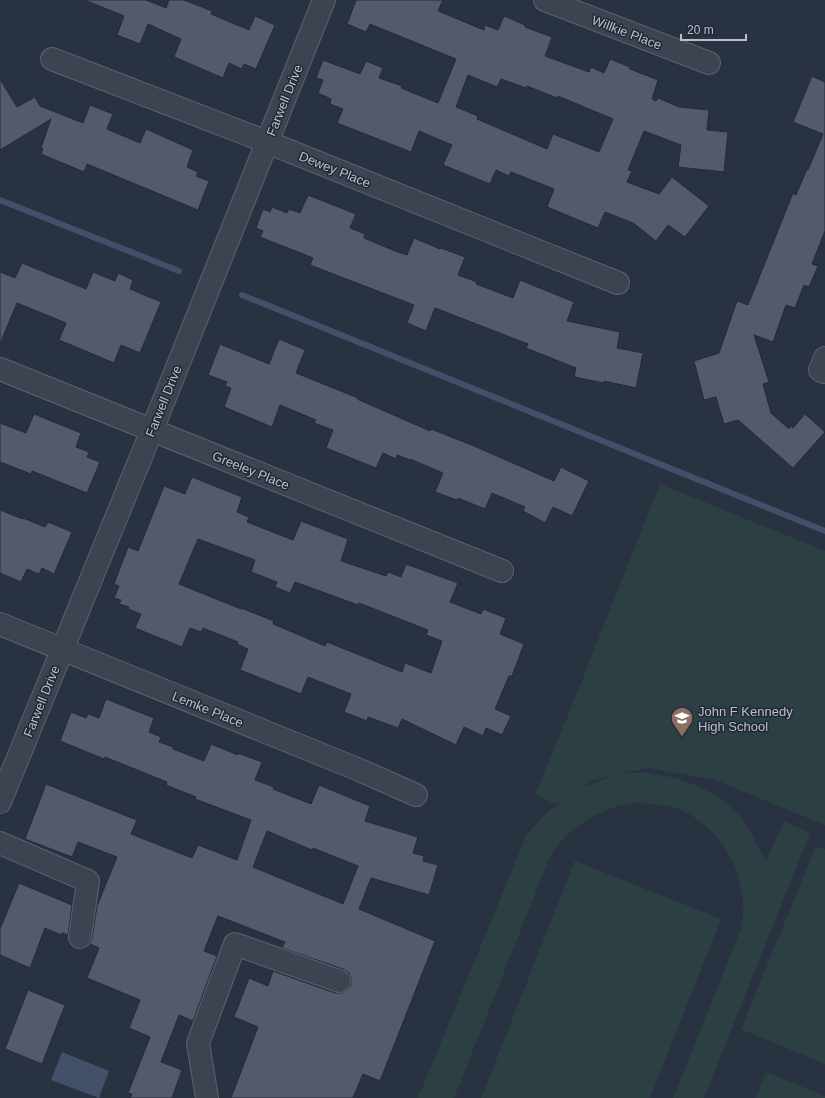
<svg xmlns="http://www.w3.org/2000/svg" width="825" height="1098" font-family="Helvetica,sans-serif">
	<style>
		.green { fill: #2c3f43 }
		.water { fill: #43506a }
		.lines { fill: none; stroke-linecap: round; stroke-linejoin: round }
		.stream { stroke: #43506a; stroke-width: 6 }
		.building { fill: #535a6b; stroke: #242b38; fill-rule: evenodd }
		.street-casing { stroke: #5b626e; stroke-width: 24 }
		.street { stroke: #3d4451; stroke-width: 22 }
		.labels { text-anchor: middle; stroke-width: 3; stroke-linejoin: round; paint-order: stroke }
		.street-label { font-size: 13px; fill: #babfcb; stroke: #222936 }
		.poi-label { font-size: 13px; fill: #babfcb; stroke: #222936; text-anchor: start }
	</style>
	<rect width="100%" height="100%" fill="#293241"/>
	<g class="green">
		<path d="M660,484L825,551V825L715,780L683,774L647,768L593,780L581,788C587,787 594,782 601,780C609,777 621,773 630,773C668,771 717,788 741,818C751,831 758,847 766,861L784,821L810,833L704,1098H673L742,926C748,884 732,845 698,820C691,815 682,809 674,807C668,805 661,805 655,805C646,803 634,802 625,804C606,808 578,823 565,837C560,842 556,848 551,854L454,1098H418L527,834L549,811L564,800L555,804L535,794L567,718Z"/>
		<polygon points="816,846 825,850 825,1064 741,1029"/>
		<polygon points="575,861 721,919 650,1098 481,1098"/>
		<polygon points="766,1072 825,1096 825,1098 756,1098"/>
	</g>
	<polygon class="water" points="62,1052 109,1071 99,1098 51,1080"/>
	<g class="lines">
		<g class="stream">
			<polyline points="0,200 179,271"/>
			<polyline points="242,295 825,531"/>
		</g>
	</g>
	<g class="building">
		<polygon points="87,0 146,0 166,8 169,0 184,0 212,11 211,14 249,30 255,16 275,25 256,69 244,64 242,69 229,63 223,78 174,57 181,39 148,24 140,44 117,35 124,16 87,1"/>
		<path d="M356,0H443L438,11L484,30L485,25L498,30L504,16L525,25V27L552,37L545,56L589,72L591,67L604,73L610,59L630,67V69L658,80L652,99L656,101L658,98L679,107L709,110L707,130L728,132L724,172L678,167L681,145L644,131L628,170L632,171L627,182L659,194L672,177L709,206L685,237L668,225L656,241L633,223L605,212L598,228L547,207L554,189L511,172L509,176L496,170L490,184L443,165L452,145L419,131L411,152L337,123L343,109L330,104L331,99L318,93L323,80L316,78L323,60L360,74L366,61L383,68L379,78L402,86L401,88L438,103L456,59L370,24L366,32L347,24ZM468,75L497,87L501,79L526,88L527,86L557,98L558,96L613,119L599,152L553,134L547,149L477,119L478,116L456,107Z"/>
		<polygon points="812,76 825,82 825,231 812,264 818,266 809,287 804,285 795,308 786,305 773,342 754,335 769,382 763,384 771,413 789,429 791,426 793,428 805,414 825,432 793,468 738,420 724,424 716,397 704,400 694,361 719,353 737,301 748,305 793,193 796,195 807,169 808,170 823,134 793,122"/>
		<polygon points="0,79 17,107 35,97 40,106 83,123 90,105 113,114 107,129 140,143 146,129 193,150 187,167 198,172 196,176 209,181 198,210 87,164 84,172 41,154 43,149 41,148 51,119 0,150"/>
		<polygon points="308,195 356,214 350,228 365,234 364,238 395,251 407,255 414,238 440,249 441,248 465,257 458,275 477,282 476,284 513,298 520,280 574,302 567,321 620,332 617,348 643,353 636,388 604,381 604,383 574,377 576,368 526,348 528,344 435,308 426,331 407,323 414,305 310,265 313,258 260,237 263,231 256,228 263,209 270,212 272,207 287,213 289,209 300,213"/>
		<polygon points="22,263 86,289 93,272 115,281 118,273 133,280 130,289 161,302 140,353 121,345 114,363 59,340 66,323 17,303 0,344 0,272 15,278"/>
		<polygon points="279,339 305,350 296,373 358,398 357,399 430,431 431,429 474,446 554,481 561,467 589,481 572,516 553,507 545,523 523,511 525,507 492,493 485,509 458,498 457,500 435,492 443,473 410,459 410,460 397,455 396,459 383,453 376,468 326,448 333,430 314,423 316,420 280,405 272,427 224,407 231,388 225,386 227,382 208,375 220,344 269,364"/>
		<polygon points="34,414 81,433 76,447 89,452 87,457 100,462 87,493 32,471 31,474 0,462 0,423 26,433"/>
		<path d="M192,477L242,497L237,512L249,517L247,522L293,540L301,521L348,539L341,561L386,576L388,572L401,577L406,564L458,583L450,602L481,614L483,609L506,618L500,634L524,644L512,676H509L495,709L511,716L502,735L486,728L483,736L464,727L456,745L402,719L398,728L368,717L367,721L344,712L351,694L308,677L301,694L240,670L248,649L237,644L238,642L203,628L201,632L190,628L182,647L135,628L141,614L128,609L129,607L119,604L121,600L114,598L119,586L114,584L128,547L138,551L164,486L185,494ZM198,539L255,560L251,572L277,582L275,587L290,593L295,582L358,605L359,603L428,630L426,635L442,641L431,673L405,663L402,672L327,642L325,646L273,624L274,621L241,608V609L179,584Z"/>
		<polygon points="0,510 23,519 23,518 45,527 48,522 72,532 54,574 42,568 39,574 27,569 21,582 0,573"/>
		<path d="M106,699L154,718L149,732L161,737L159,742L173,747V749L204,761L211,744L238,755V753L262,762L255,780L274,787L273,789L311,804L319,785L370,806L365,821L418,837L413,853L424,856L423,861L438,865L429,895L371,878L359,909L435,941L380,1081L363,1074L353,1098H231L258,1027L234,1017L249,978L268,986L273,971L335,993H341L347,990L351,985V979L349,973L343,969L282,948L285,942L218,916L204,951L217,956L193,1021L179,1015L161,1062L182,1070L172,1098H130L132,1094L128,1093L150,1037L129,1028L140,1000L87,978L99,948L90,944L92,939L97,906L117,857L78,842L72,857L25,839L46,784L137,820L131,834L192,858L198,845L237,860L251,820L195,799L196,797L166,785L167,782L105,757L104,759L60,741L71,712L86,718L88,714L99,718ZM267,831L312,850L313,848L358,866L343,904L253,867Z"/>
		<polygon points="19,883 72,905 68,935 62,933 61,935 45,928 30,968 0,955 0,929"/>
		<polygon points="28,990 65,1005 42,1064 5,1049"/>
	</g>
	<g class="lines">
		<g class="street-casing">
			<g id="street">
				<polyline points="545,0 709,63"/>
				<polyline points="52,59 267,142 618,283"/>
				<polyline points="825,358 820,370 825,372"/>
				<polyline points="0,369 502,571"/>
				<polyline points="0,624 362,771 416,795"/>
				<polyline points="0,802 152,430 324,0"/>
				<polyline points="0,843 88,881 80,937"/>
				<polyline points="207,1098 198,1043 235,944 339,981"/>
			</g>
		</g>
		<use href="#street" class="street"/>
	</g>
	<defs>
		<g id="school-pin" transform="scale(1.15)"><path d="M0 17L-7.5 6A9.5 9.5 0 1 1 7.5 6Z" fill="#8d6e63" stroke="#222936"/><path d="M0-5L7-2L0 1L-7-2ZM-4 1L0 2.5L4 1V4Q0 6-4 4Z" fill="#fff"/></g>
	</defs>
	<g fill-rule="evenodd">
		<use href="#school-pin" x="682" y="718"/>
	</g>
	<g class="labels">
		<g class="street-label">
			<text transform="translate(627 32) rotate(21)" y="5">Willkie Place</text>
			<text transform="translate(284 100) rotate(-68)" y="5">Farwell Drive</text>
			<text transform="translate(335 169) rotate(22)" y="5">Dewey Place</text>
			<text transform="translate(163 401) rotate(-68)" y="5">Farwell Drive</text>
			<text transform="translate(251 470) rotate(22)" y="5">Greeley Place</text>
			<text transform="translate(41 701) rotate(-68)" y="5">Farwell Drive</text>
			<text transform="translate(208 709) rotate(22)" y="5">Lemke Place</text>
		</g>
		<g class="poi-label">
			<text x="698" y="716">John F Kennedy<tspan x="698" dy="15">High School</tspan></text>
		</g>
	</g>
	<path d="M681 34v6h65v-6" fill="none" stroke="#babfcb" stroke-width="2"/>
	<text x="687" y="34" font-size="12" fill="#babfcb" stroke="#222936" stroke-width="3" paint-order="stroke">20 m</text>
</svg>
